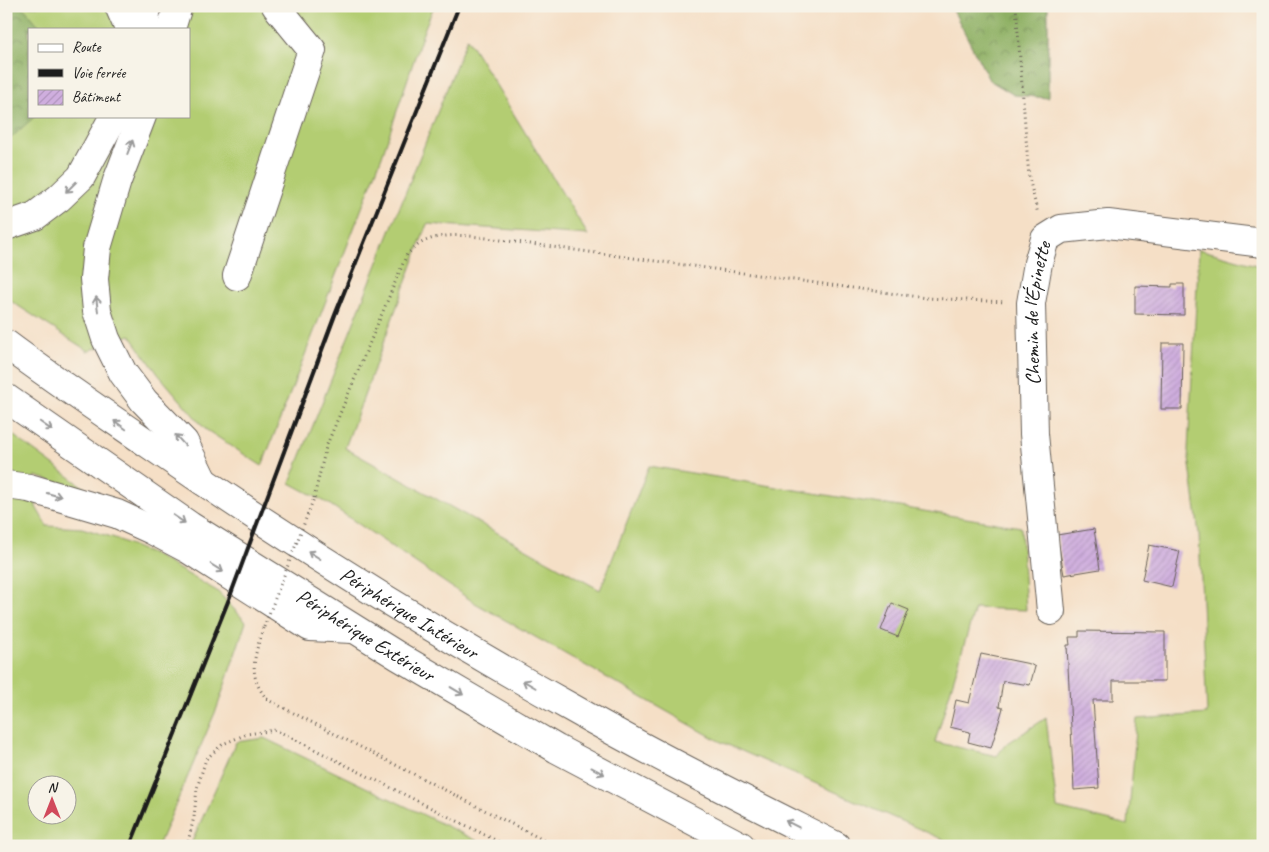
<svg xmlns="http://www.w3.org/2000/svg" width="1269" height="852" font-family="Caveat,sans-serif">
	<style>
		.grass { fill: #b3cd72; stroke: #687447; fill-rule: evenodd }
		.forest { fill: url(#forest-crowns); stroke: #556640 }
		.building { fill: url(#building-hatch) }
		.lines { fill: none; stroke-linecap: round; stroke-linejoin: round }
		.minor-casing { stroke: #686058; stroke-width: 30 }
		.highway-casing { stroke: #686058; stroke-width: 30 }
		.path { stroke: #686058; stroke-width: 3; stroke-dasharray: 1 4; stroke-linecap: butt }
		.minor { stroke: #fff; stroke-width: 28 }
		.highway { stroke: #fff; stroke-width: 28 }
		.rail { stroke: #1c1c1c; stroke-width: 4 }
		.path-bridge { stroke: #686058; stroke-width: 3; stroke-dasharray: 1 4; stroke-linecap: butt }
		.oneway { stroke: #999 }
		.labels { text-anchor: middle; stroke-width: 5; stroke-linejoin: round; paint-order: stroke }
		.street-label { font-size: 21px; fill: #1c1c1c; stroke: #f7f3e8 }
	</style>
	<defs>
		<pattern id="forest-crowns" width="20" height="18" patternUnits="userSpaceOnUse" patternTransform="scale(1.25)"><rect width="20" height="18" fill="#8eb064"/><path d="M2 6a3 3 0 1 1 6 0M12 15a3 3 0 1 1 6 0" fill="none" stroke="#738e52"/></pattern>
		<pattern id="building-hatch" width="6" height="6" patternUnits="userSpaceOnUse" patternTransform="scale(1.25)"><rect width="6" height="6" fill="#cfaede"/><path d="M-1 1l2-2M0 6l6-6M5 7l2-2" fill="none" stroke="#b195be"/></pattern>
	</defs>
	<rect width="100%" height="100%" fill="#f7f3e8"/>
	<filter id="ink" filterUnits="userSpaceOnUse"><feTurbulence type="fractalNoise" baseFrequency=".02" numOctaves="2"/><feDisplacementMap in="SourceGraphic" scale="10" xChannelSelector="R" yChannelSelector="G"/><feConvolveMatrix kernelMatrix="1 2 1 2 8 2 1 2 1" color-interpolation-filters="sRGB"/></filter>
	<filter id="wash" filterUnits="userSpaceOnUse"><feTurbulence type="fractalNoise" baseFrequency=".0096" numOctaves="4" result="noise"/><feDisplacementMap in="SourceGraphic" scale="20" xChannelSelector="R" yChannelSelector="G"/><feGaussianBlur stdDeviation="1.12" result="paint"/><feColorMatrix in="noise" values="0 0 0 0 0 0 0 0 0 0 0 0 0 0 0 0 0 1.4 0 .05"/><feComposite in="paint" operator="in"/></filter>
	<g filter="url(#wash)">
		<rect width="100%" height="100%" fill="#f5dfc6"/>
		<g class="grass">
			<path d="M6,6H434L424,30L382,156L262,466L205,429L158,374L130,335L88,351L6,298ZM29,29H189V116H29Z"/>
			<polygon points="467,38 588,235 427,224 345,448 600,590 649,466 1021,527 1026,610 975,608 935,742 997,756 1005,745 1046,718 1057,808 1128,825 1137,719 1207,714 1199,534 1188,450 1199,249 1263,267 1263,846 958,846 719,741 475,603 329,504 290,483"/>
			<path d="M6,430L90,492L35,476L36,507L47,526L82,528L115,538L158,557L217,591L246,622L217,708L158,846H6ZM38,784H68V814H38Z"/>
			<polygon points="264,738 488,846 190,846 236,742"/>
		</g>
		<g class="forest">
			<polygon points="6,6 22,6 42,29 29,29 29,116 35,116 11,138 6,140"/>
			<polygon points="951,6 1048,6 1048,98 1014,95 989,80"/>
		</g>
		<g id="blocks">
			<g class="building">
				<polygon points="1172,284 1184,284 1184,315 1135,314 1135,286 1172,287"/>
				<polygon points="1162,343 1183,343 1182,409 1161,409"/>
				<polygon points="1094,529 1100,569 1064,575 1057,535"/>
				<polygon points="1149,545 1180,551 1172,587 1142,580"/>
				<polygon points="892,603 909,610 898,637 881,630"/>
				<polygon points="1079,631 1165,632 1165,681 1113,681 1113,700 1093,700 1099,788 1074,790 1067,645 1070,645 1069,637 1079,637"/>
				<polygon points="981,654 1030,664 1035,667 1030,685 1003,681 999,707 1003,708 991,748 968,742 970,732 950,727 956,700 969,703"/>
			</g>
		</g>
	</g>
	<g filter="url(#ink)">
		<use href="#blocks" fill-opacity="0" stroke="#686058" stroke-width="1"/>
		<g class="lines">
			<g class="minor-casing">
				<g id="minor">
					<polyline points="119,6 129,29"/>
					<polyline points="237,276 312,50 276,6"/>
					<path id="s1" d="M1051,611L1034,434L1031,303L1038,263L1045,239L1061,229L1108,224L1263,243"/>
				</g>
			</g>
			<g class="highway-casing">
				<g id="highway">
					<polyline points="144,29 147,6"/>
					<polyline points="171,29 178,6"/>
					<polyline points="142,116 117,181 97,248 94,279 97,311 106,339 123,373 144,401 184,442 203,481"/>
					<polyline points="6,226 35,216 59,198 81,177 114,116"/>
					<path id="s2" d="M6,344C53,379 102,412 150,445C286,539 427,628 572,708C658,757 747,801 836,846"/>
					<path id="s3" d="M6,398L190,526L398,656L557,749L741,846"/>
					<polyline points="6,485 29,488 117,514 152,530 188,549 310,627 352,629"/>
				</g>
			</g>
			<g class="path">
				<polyline points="1016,6 1029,178 1038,214"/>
				<path d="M314,498L326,447L407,254C412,250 417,245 423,242C450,229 488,239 516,242L926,298L1005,302"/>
				<path d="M263,628C255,656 246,676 268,700L555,846"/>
				<polyline points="187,846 194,817 197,788 206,759 223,744 247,734 276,730 507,846"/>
			</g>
			<use href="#minor" class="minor"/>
			<use href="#highway" class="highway"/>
			<polyline class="rail" points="130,846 229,599 335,315 459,6"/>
			<polyline class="path-bridge" points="264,627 314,498"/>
		</g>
		<defs><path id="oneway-shaft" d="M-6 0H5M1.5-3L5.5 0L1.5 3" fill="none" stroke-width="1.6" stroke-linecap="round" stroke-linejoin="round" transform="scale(1.25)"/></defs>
		<g class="oneway">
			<use href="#oneway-shaft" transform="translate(130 147) rotate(-69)"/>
			<use href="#oneway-shaft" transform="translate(71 187) rotate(135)"/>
			<use href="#oneway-shaft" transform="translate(97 304) rotate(-97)"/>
			<use href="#oneway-shaft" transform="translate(120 425) rotate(-145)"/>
			<use href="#oneway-shaft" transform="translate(46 426) rotate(35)"/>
			<use href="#oneway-shaft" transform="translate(180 440) rotate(-132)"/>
			<use href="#oneway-shaft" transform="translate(54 495) rotate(16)"/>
			<use href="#oneway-shaft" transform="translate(179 519) rotate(34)"/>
			<use href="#oneway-shaft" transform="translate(314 555) rotate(-148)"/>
			<use href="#oneway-shaft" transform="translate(217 568) rotate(32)"/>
			<use href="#oneway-shaft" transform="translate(529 684) rotate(-150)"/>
			<use href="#oneway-shaft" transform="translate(457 691) rotate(31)"/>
			<use href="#oneway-shaft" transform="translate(598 771) rotate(28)"/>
			<use href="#oneway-shaft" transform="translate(792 824) rotate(-153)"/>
		</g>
	</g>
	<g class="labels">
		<g class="street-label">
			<text dy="7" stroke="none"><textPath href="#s1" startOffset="299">Chemin de l'Épinette</textPath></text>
			<text dy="7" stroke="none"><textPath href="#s2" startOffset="485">Périphérique Intérieur</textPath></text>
			<text dy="7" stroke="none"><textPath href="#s3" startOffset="431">Périphérique Extérieur</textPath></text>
		</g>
	</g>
	<rect width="1269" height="852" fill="none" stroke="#f7f3e8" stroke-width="25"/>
	<rect x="28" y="28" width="162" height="90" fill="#f7f3e8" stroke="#9f9d96"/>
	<rect x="38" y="44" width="25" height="8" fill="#ffffff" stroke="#9f9d96"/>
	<text x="72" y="52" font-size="15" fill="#1c1c1c">Route</text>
	<rect x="38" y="69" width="25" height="8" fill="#1c1c1c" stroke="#9f9d96"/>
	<text x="72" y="78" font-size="15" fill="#1c1c1c">Voie ferrée</text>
	<rect x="38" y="90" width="25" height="15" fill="url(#building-hatch)" stroke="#9f9d96"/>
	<text x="72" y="102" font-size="15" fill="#1c1c1c">Bâtiment</text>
	<g transform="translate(52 800)"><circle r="24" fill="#f7f3e8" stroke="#9f9d96"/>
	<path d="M0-4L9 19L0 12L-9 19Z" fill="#d1495b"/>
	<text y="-8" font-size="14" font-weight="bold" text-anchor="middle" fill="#1c1c1c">N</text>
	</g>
</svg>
